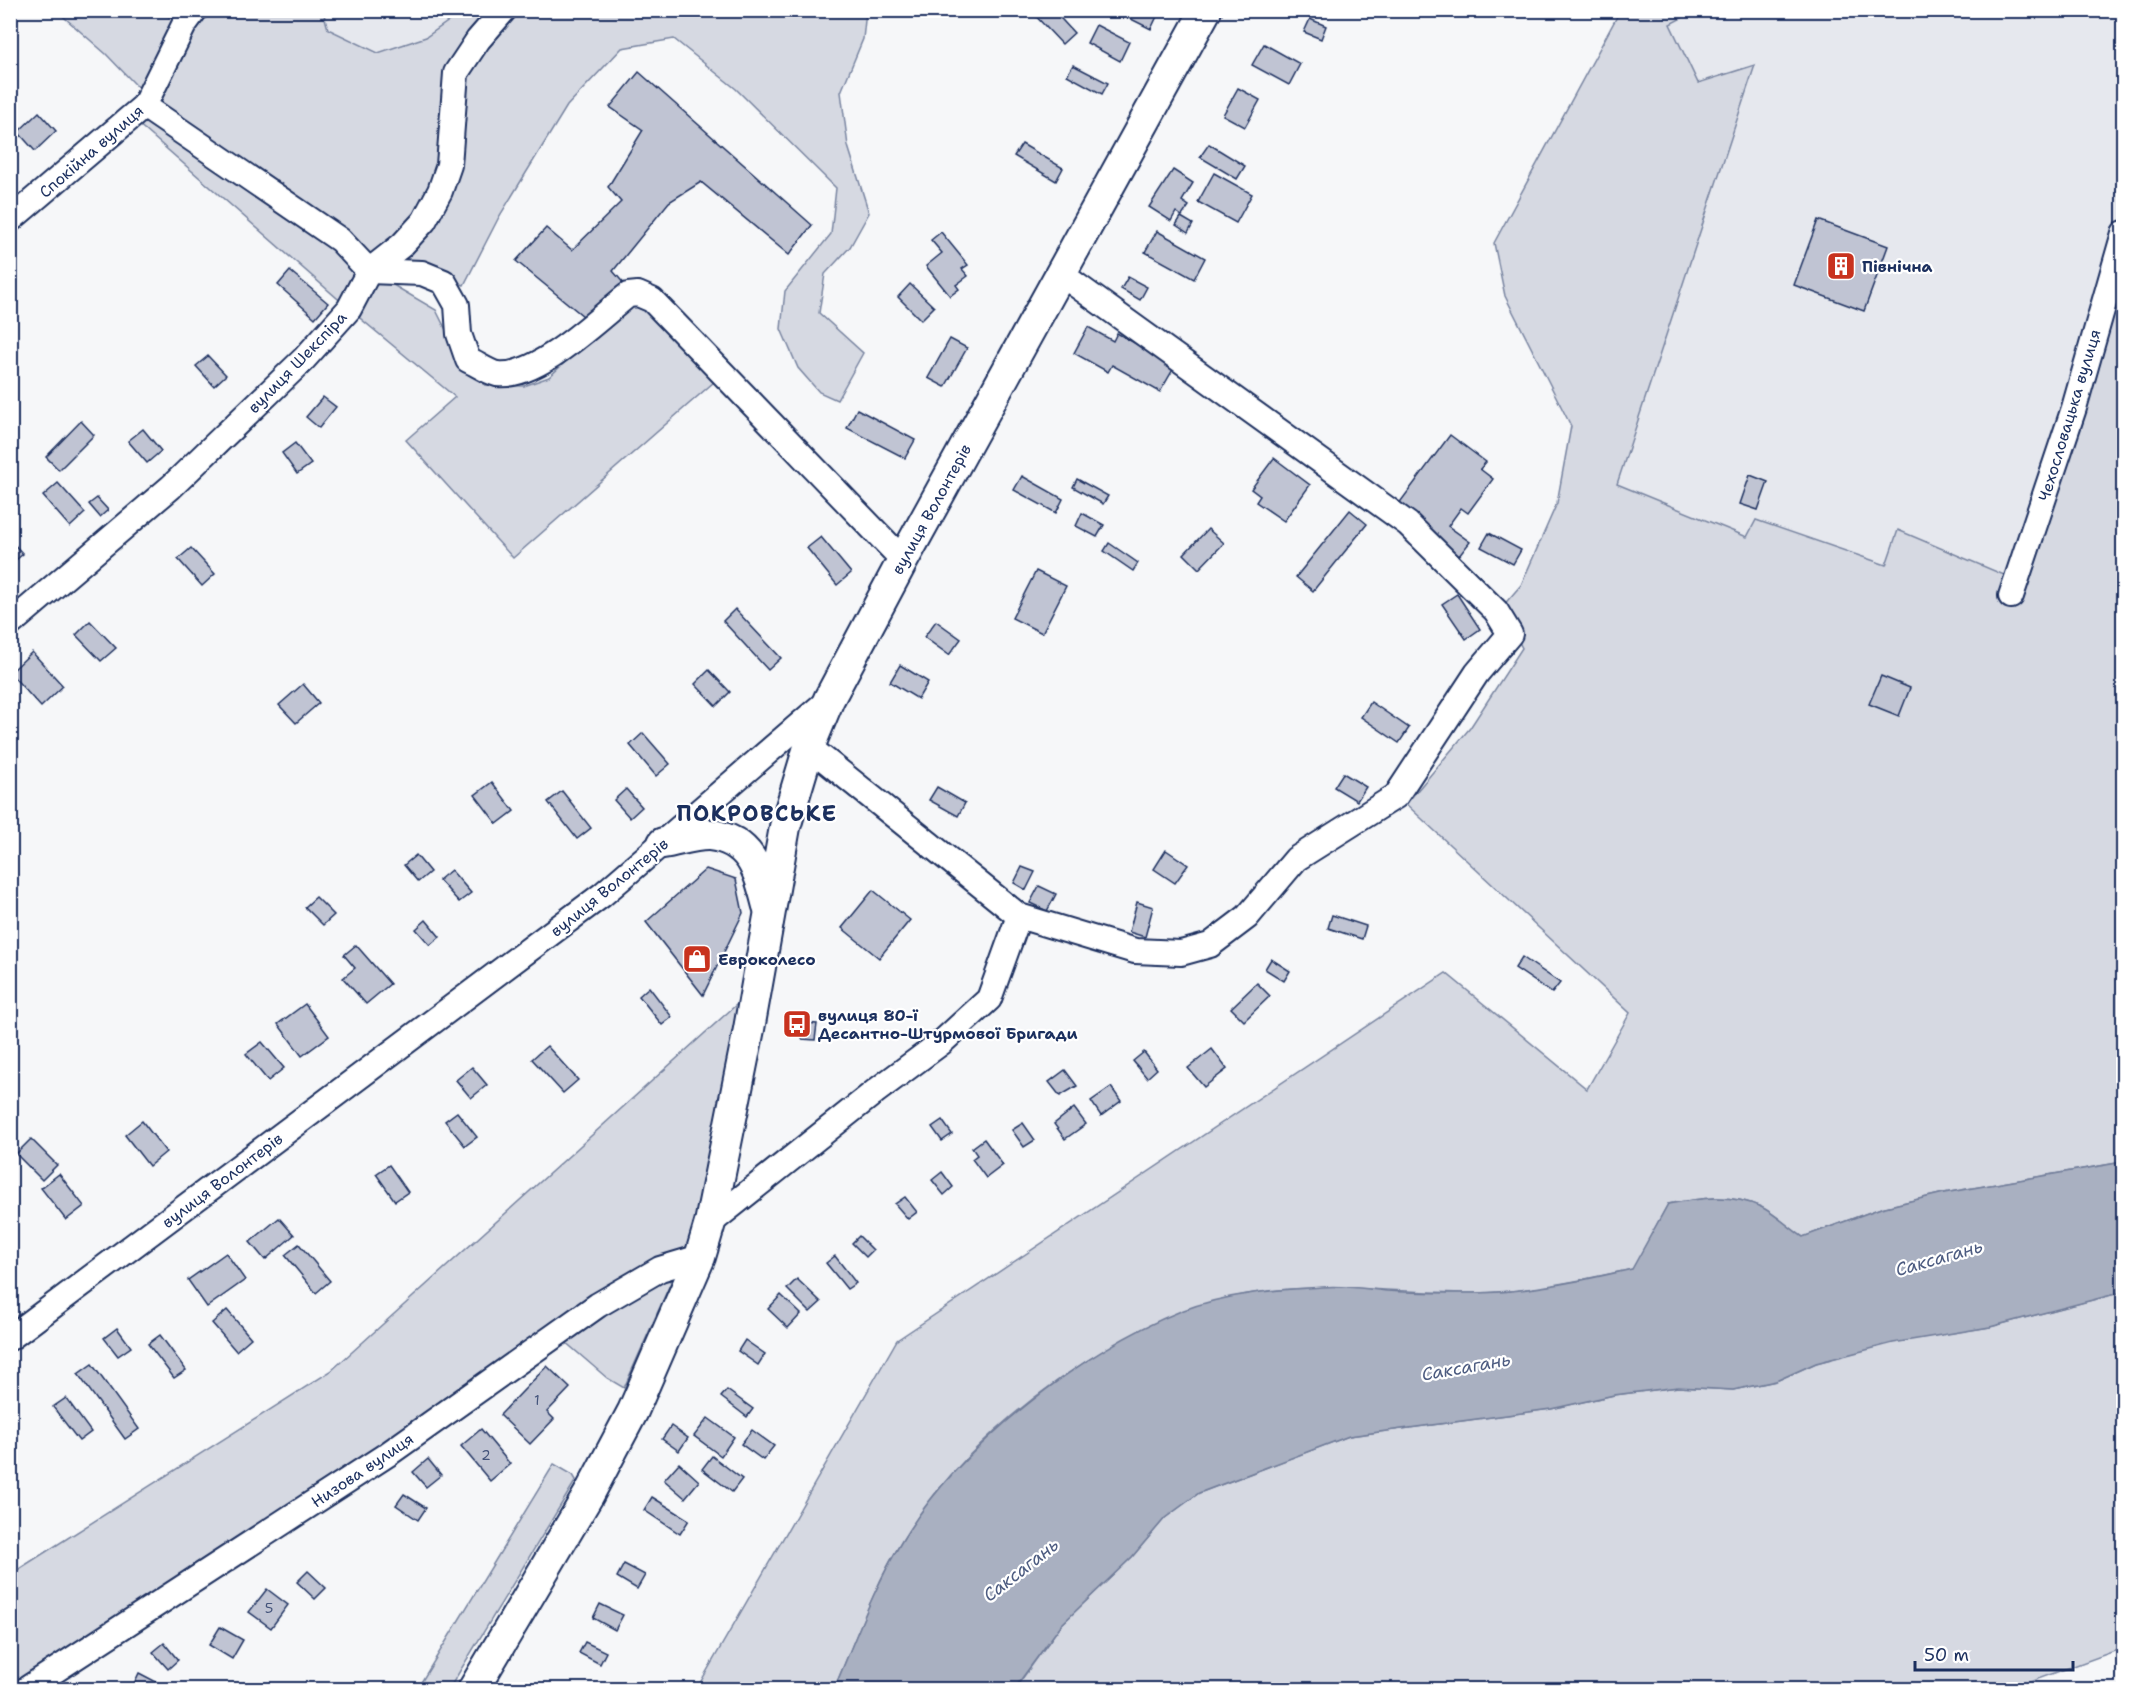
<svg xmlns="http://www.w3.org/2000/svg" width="2134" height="1700" font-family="'Shantell Sans',sans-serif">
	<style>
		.built { fill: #e6e8ee }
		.green { fill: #d6d9e2; stroke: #7884a0; stroke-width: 1.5 }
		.water { fill: #a9b0c1; stroke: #707c99; stroke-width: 1.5 }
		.building { fill: #c0c4d3; stroke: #1b2f5e; stroke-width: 1.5 }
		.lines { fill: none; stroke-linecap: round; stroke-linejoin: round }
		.minor-casing { stroke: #1b2f5e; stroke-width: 28 }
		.tertiary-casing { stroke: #1b2f5e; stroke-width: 34 }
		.minor { stroke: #fff; stroke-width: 24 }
		.tertiary { stroke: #fff; stroke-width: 30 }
		.labels { text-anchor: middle; stroke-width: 4.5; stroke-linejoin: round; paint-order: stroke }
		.number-label { font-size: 14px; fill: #44547b }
		.street-label { font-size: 16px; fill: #1b2f5e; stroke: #fff }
		.poi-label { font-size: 16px; font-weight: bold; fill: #1b2f5e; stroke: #fff; text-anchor: start }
		.water-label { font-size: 18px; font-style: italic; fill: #4d5c81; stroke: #fff }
		.district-label { font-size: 22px; font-weight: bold; letter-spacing: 1.5px; fill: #1b2f5e; stroke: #fff }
	</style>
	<rect width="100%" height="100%" fill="#f6f7f9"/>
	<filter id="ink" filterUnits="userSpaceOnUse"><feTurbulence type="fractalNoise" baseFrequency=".0167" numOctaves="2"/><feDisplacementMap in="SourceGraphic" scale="12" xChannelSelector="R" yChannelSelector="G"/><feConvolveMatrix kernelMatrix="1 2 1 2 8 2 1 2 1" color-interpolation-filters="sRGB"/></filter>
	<g filter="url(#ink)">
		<g class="built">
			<polygon points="1695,10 2123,11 2123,233 2011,578 1898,531 1886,566 1756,520 1747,537 1617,484 1754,66 1698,83 1670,24"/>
			<polygon points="323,11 463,11 426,37 378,53 328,29"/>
		</g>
		<g class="green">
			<polygon points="57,11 160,11 191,32 207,11 323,11 328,29 378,53 426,37 463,11 866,11 863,39 841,92 848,146 869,213 850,247 825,274 819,313 863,353 837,400 819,392 798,368 781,329 785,291 831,234 836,188 736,89 674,39 622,48 567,106 499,217 464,285 423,269 371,261 155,105 106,54"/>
			<path d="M1620,11H1695L1670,24L1698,83L1755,65L1617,484L1747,537L1756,520L1886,565L1898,530L2011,578L2123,233V1162L1944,1193L1881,1208L1803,1237C1790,1228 1775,1214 1761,1207C1731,1193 1699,1198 1668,1204L1633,1269C1580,1280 1530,1292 1476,1293C1407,1294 1338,1283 1268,1291C1134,1306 970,1426 902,1541C874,1587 855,1640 834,1689L696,1690L897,1340L1446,973L1587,1089L1630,1013L1406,804L1470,728L1522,648L1501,608L1521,585L1557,503L1571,426L1505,296L1494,243Z"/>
			<polygon points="145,114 337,244 362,273 345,305 136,122"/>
			<polygon points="369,271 436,310 460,358 485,385 524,386 549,377 638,294 722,375 513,558 406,440 455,397 349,309"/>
			<polygon points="757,986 700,1257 660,1269 671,1282 624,1388 607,1378 557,1335 25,1689 11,1690 11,1574 331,1371"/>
			<polygon points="2123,1292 2123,1648 2008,1690 1014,1690 1061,1625 1132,1557 1165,1518 1199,1493 1349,1436 1551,1409 1614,1395 1678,1387 1733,1390 1776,1381 1816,1363 1893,1342 1990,1327"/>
			<polygon points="554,1464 573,1475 576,1480 449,1689 417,1689"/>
		</g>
		<path class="water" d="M2123,1162V1292L1990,1327L1893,1343L1816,1363L1776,1381L1733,1390L1678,1387L1614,1395L1551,1409L1349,1436L1199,1493L1165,1518L1132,1557L1061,1625L1014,1689H834C855,1640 874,1587 902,1541C957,1449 1082,1350 1181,1311C1226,1293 1275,1290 1323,1287C1343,1285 1366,1289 1387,1291C1416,1293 1447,1293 1476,1293C1530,1292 1580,1281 1632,1269L1668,1204C1699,1198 1731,1193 1761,1207C1776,1214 1789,1228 1803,1237L1881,1208L1944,1193Z"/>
		<g class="building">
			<polygon points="1030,10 1053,10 1074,33 1062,44"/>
			<polygon points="1113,10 1160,10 1151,29"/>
			<polygon points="1310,19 1326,26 1321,39 1304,32"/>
			<polygon points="1096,25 1129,42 1120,61 1087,43"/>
			<polygon points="1264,44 1300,64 1289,85 1252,65"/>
			<polygon points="1073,65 1108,83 1102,94 1067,75"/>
			<polygon points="639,72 812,225 789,255 701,182 669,202 613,271 626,286 588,320 516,261 546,228 572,250 621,202 608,187 643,130 610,107"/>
			<polygon points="1238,88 1260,100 1245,127 1223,115"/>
			<polygon points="39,112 56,131 35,151 18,132"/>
			<polygon points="1022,144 1063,168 1056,181 1014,156"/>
			<polygon points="1209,144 1245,166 1237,179 1200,157"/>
			<polygon points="1173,170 1193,183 1182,201 1189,206 1182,216 1176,212 1171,221 1149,207"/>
			<polygon points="1214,173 1252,194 1236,223 1198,202"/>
			<polygon points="1181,217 1193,224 1188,233 1176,225"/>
			<polygon points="1818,220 1888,246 1864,311 1794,285"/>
			<polygon points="1157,231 1205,258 1194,279 1145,252"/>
			<polygon points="941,232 968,265 962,269 968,276 956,285 959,289 950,296 926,266 942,253 931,240"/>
			<polygon points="290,271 328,303 315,318 278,285"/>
			<polygon points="1128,277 1147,287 1140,300 1121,289"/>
			<polygon points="910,284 934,307 921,320 898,297"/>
			<polygon points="1088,327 1113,341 1117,333 1175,366 1160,392 1112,365 1108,372 1074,353"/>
			<polygon points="950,339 967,348 945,387 928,378"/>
			<polygon points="208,356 226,375 214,386 196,366"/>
			<polygon points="323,397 336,407 319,428 306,417"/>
			<polygon points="857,409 915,440 905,458 847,428"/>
			<polygon points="81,421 94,435 59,470 46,457"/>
			<polygon points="143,429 161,451 147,463 128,441"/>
			<polygon points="1450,435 1486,462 1480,469 1493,479 1468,513 1461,508 1448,526 1470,542 1459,556 1395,509"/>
			<polygon points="295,443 311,464 297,474 282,453"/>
			<polygon points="1274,458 1310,485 1284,521 1256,502 1260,496 1251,489"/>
			<polygon points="1750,475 1768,482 1758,510 1740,504"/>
			<polygon points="1022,476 1063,499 1056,513 1014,490"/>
			<polygon points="1077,479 1108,496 1103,504 1073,487"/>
			<polygon points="58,483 85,513 70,527 43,496"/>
			<polygon points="97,498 108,510 100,517 89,504"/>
			<polygon points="1350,510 1367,524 1313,591 1296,577"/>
			<polygon points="1082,513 1104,525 1097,537 1076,526"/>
			<polygon points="1208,529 1224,543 1199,569 1184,554"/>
			<polygon points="1489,533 1521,550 1513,564 1481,547"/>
			<polygon points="821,537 851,573 837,585 807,548"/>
			<polygon points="10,540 23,554 10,565"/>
			<polygon points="1109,543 1138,563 1133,571 1104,551"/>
			<polygon points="191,548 215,574 202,586 178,559"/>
			<polygon points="1036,571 1066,586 1042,633 1012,618"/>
			<polygon points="1457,594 1480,629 1466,639 1442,604"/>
			<polygon points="735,609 781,658 768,670 723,621"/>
			<polygon points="90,621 116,648 101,661 76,635"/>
			<polygon points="936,621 961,639 949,655 924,637"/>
			<polygon points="32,652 63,686 41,707 10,673"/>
			<polygon points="900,665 928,682 918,699 890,682"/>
			<polygon points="709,670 730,692 716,706 695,684"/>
			<polygon points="1881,676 1910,688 1899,716 1869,704"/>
			<polygon points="303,684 319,703 296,723 279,705"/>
			<polygon points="1371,702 1409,728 1399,743 1361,717"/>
			<polygon points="643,733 670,764 656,776 630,745"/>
			<polygon points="1343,773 1366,787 1357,801 1334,787"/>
			<polygon points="492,782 514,811 497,824 475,795"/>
			<polygon points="937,787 965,803 958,816 929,800"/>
			<polygon points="626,789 642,807 630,818 614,800"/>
			<polygon points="562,791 591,828 577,839 548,802"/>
			<polygon points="1166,850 1188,865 1175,883 1154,869"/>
			<polygon points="416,855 430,872 418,882 404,865"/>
			<polygon points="1022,867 1035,872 1026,890 1014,883"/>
			<polygon points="706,869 736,879 743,913 703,995 646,922"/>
			<polygon points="451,870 471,893 459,902 439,880"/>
			<polygon points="1039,886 1056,894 1047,911 1030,903"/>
			<polygon points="873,890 910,920 879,958 842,928"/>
			<polygon points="316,897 334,915 323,925 305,907"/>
			<polygon points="1137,902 1153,907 1145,937 1129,932"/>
			<polygon points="1332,915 1366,926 1362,939 1328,928"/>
			<polygon points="426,920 440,937 430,945 416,929"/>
			<polygon points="356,945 390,984 366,1004 343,978 355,968 344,955"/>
			<polygon points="1522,957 1560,983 1552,993 1515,968"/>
			<polygon points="1271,959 1290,971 1284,981 1265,969"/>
			<polygon points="1257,983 1270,996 1244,1021 1231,1008"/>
			<polygon points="649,987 672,1017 662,1025 639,996"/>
			<polygon points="305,1004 329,1036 302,1056 278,1024"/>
			<polygon points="804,1023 817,1024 815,1040 802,1039"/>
			<polygon points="262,1042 284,1068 268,1081 246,1054"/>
			<polygon points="547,1046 578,1080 563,1093 532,1059"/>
			<polygon points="1212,1049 1227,1069 1204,1087 1188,1068"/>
			<polygon points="1144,1052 1157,1069 1147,1078 1133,1061"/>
			<polygon points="472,1067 487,1085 471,1098 456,1080"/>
			<polygon points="1065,1070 1077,1086 1060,1096 1049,1082"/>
			<polygon points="1111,1087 1121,1101 1101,1116 1091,1101"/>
			<polygon points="1074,1108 1086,1124 1065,1139 1054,1124"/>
			<polygon points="457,1112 477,1137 465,1146 445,1121"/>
			<polygon points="942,1120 952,1134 942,1141 932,1127"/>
			<polygon points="142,1121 166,1152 149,1166 125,1135"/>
			<polygon points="1023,1123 1035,1140 1024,1147 1012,1130"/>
			<polygon points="31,1139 57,1165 42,1180 16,1154"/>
			<polygon points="984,1139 1003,1165 986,1178 972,1159 977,1155 972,1148"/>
			<polygon points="389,1165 408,1192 395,1201 376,1174"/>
			<polygon points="942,1172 953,1187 944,1195 932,1180"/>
			<polygon points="59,1174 84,1206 66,1220 41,1188"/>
			<polygon points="905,1197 917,1212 908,1219 895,1204"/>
			<polygon points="279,1218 294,1235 265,1260 250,1242"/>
			<polygon points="859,1236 873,1250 866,1257 852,1243"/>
			<polygon points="299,1244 330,1281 316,1293 285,1255"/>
			<polygon points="226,1253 245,1280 207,1307 188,1280"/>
			<polygon points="835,1256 856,1283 847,1289 826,1263"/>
			<polygon points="797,1279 821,1302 810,1312 787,1289"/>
			<polygon points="781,1295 801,1314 788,1328 768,1309"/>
			<polygon points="227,1310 251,1338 236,1351 212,1323"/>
			<polygon points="117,1328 131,1347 118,1356 104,1338"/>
			<polygon points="160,1335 186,1370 174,1378 148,1344"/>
			<polygon points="745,1340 765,1354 758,1365 738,1351"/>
			<polygon points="92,1364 139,1429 125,1439 78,1374"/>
			<polygon points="547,1366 570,1388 547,1412 554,1419 530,1444 500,1415"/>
			<polygon points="727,1390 753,1409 747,1417 721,1397"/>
			<polygon points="66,1398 91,1432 79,1441 53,1407"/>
			<polygon points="708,1418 734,1437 721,1456 694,1436"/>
			<polygon points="671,1426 688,1438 679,1451 662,1439"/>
			<polygon points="481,1429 510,1464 490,1481 461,1446"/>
			<polygon points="752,1430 774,1446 763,1460 741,1444"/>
			<polygon points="712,1456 742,1479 732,1492 702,1469"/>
			<polygon points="428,1459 441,1475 426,1487 413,1472"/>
			<polygon points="679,1463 699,1481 685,1498 664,1480"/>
			<polygon points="404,1494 426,1508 418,1520 396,1505"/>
			<polygon points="652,1497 689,1520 680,1534 644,1510"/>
			<polygon points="624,1564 645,1575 637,1589 617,1577"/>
			<polygon points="308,1571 326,1588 315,1599 297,1582"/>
			<polygon points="267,1589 288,1605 271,1628 249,1612"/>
			<polygon points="600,1604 623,1615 615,1630 593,1618"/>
			<polygon points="220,1627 243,1640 232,1659 209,1645"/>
			<polygon points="585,1642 606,1652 600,1664 579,1653"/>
			<polygon points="164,1643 178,1660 168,1669 153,1652"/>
			<polygon points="139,1673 168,1688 167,1690 140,1690 133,1686"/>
		</g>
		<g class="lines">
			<g class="minor-casing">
				<g id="minor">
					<path d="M144,106L340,240L369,271L422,273L444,282L457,305L459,334L468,360C477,364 488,372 497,374C538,379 597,319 628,295L638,294L652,300L903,560"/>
					<polyline points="10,220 144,106 184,25 195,10"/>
					<polyline points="2011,596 2074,408 2124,233"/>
					<polyline points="10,624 171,487 304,359 349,309 369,271 402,245 424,221 440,191 449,165 456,73 478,40 504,10"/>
					<polyline points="809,747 1019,916 1135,951 1181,953 1210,945 1247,917 1296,859 1396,796 1477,673 1510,634 1496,611 1408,524 1061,274"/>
					<polyline points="710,1223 876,1091 942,1042 989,999 1019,916"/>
					<polyline points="10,1338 602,895 827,701"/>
					<polyline points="25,1690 388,1454 598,1305 660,1269 700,1257"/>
				</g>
			</g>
			<g class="tertiary-casing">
				<g id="tertiary">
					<path d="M663,843C677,841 696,834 710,835C752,840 759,872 768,906"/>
					<polyline points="473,1690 589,1494 633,1411 700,1257 710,1223 749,1029 785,827 809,747 829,699 903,560 1206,10"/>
				</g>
			</g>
			<use href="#minor" class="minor"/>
			<use href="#tertiary" class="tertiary"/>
		</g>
	</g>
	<defs>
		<g id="building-square" transform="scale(1.5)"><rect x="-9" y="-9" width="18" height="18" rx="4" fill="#c8321e" stroke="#fff"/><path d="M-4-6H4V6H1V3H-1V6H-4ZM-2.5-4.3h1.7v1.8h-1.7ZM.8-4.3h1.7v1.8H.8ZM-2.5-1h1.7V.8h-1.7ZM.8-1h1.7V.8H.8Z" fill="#fff"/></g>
		<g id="shop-square" transform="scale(1.5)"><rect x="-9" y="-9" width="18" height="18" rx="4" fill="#c8321e" stroke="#fff"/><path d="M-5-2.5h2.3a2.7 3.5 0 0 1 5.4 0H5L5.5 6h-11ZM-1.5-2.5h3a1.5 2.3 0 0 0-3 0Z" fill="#fff"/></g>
		<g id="bus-square" transform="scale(1.5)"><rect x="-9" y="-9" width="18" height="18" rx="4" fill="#c8321e" stroke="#fff"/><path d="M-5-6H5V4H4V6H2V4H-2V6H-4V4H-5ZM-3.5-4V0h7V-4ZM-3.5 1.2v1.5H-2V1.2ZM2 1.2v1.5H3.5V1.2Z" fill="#fff"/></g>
	</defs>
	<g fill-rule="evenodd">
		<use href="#building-square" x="1841" y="266"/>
		<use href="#shop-square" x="697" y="959"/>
		<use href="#bus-square" x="797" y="1024"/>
	</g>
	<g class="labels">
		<g class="number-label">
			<text x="537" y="1405">1</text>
			<text x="486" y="1460">2</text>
			<text x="269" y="1613">5</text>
		</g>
		<g class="street-label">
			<text transform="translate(91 151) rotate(-41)" y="6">Спокійна вулиця</text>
			<text transform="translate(297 362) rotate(-46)" y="6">вулиця Шекспіра</text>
			<text transform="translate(2069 415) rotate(-73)" y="6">Чехословацька вулиця</text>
			<text transform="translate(931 509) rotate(-61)" y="6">вулиця Волонтерів</text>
			<text transform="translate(609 887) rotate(-39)" y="6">вулиця Волонтерів</text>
			<text transform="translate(222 1180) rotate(-37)" y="6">вулиця Волонтерів</text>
			<text transform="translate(362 1470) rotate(-34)" y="6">Низова вулиця</text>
		</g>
		<g class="poi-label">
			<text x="1862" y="272">Північна</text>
			<text x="718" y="965">Евроколесо</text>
			<text x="818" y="1021">вулиця 80-ї<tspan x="818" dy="18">Десантно-Штурмової Бригади</tspan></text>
		</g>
		<g class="water-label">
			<text transform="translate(1939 1258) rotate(-16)" y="6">Саксагань</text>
			<text transform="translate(1466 1367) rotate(-10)" y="6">Саксагань</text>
			<text transform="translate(1021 1570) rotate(-38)" y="6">Саксагань</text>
		</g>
		<g class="district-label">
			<text x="757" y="821">ПОКРОВСЬКЕ</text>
		</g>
	</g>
	<rect width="2134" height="1700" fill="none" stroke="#fff" stroke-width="36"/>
	<rect x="18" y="18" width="2098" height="1664" fill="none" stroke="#1b2f5e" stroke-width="2" filter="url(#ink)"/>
	<path d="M1915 1661v9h158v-9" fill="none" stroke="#1b2f5e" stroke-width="3"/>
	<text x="1924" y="1661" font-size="18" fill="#1b2f5e" stroke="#ffffff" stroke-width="4.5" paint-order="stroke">50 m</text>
</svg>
